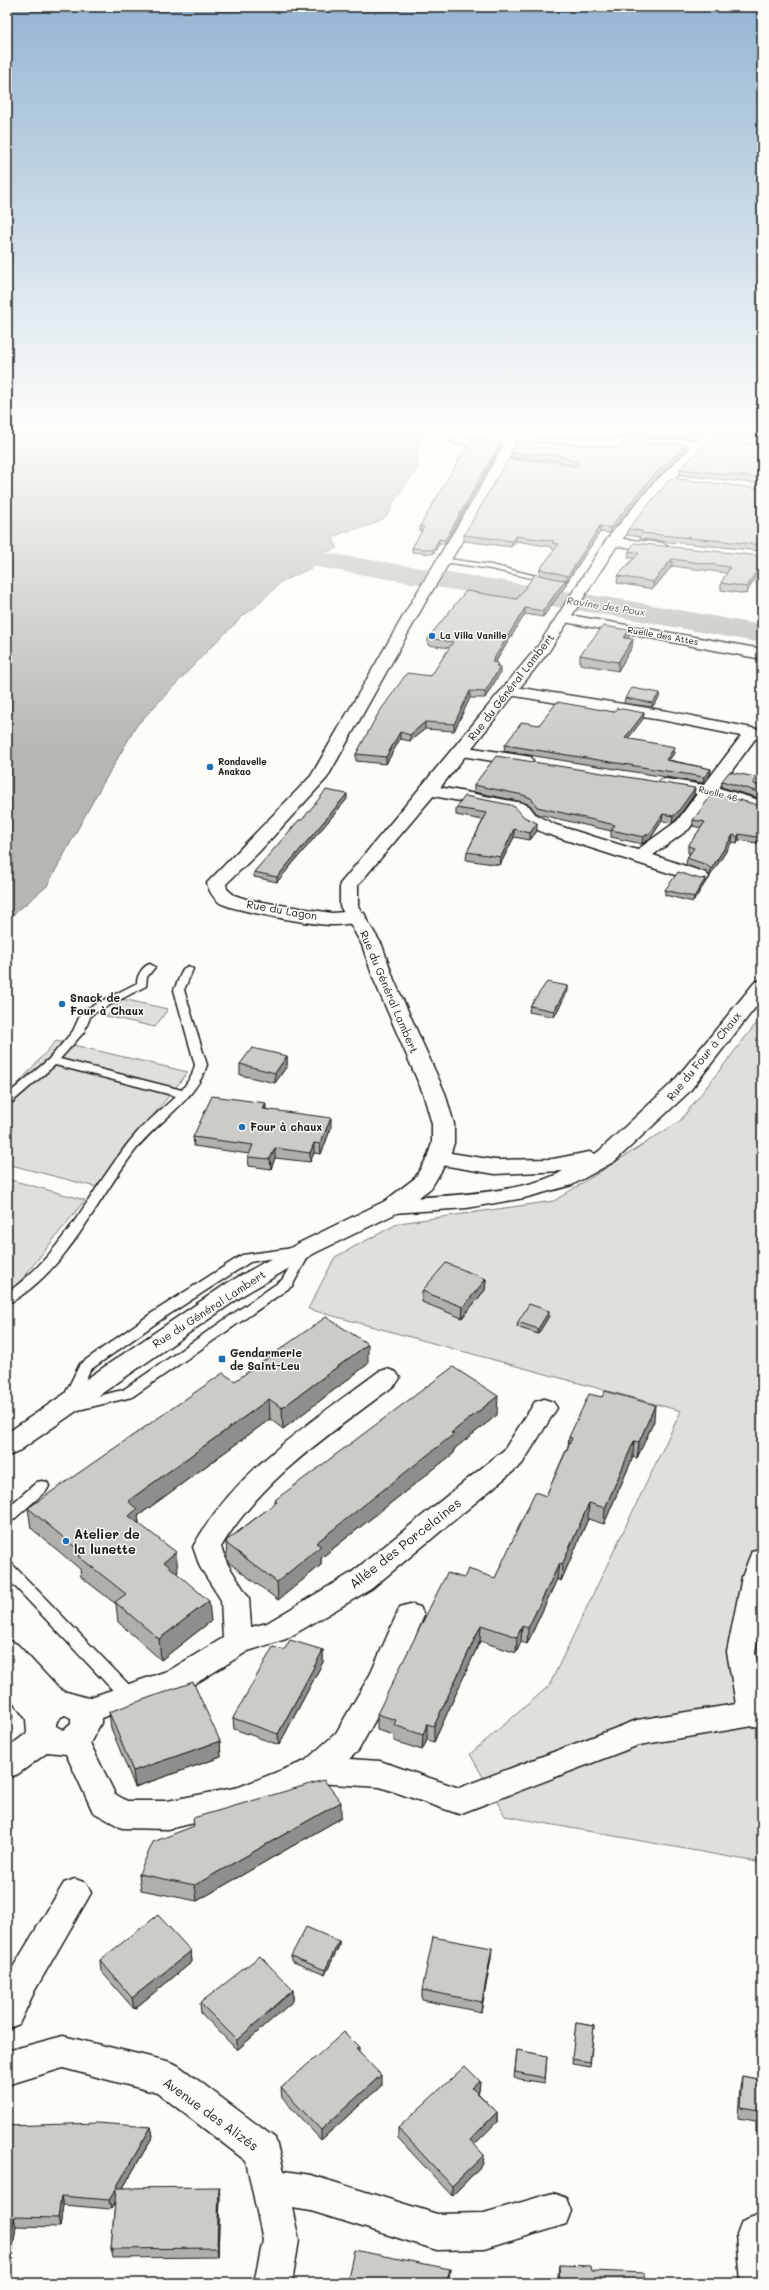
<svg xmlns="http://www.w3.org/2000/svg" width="769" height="2290" font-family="Mali,sans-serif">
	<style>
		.green { fill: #e0dfdb; stroke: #7e7e7c }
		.water { fill: #b7b6b2; stroke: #797876 }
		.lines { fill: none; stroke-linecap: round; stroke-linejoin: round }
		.river { fill: #b7b6b2; fill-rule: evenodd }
		.service-casing { stroke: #1c1c1c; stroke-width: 3 }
		.pedestrian-casing { stroke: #1c1c1c; stroke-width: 3 }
		.minor-casing { stroke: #1c1c1c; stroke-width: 3 }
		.secondary-casing { stroke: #1c1c1c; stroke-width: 3 }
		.primary-casing { stroke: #1c1c1c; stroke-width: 3 }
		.service { fill: #fdfcf7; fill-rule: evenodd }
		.pedestrian { fill: #fdfcf7; fill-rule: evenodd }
		.minor { fill: #fdfcf7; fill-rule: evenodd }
		.secondary { fill: #fdfcf7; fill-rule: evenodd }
		.primary { fill: #fdfcf7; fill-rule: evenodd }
		.wall { fill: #afafac; stroke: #1c1c1c }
		.shaded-wall { fill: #8f8e8c; stroke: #1c1c1c }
		.building { fill: #cccbc8; stroke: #1c1c1c }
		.poi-dot { fill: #1f6fb2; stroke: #fdfcf7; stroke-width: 1.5 }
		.labels { text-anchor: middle; stroke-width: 3; stroke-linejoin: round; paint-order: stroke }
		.far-poi-label { font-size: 9px; font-weight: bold; fill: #1c1c1c; stroke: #fdfcf7; text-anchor: start }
		.far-street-label { font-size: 9px; fill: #1c1c1c; stroke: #fdfcf7 }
		.far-water-label { font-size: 10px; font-style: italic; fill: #5a5a58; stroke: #fdfcf7 }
		.street-label { font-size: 11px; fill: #1c1c1c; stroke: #fdfcf7 }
		.poi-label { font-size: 11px; font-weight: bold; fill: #1c1c1c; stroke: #fdfcf7; text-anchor: start }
		.near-poi-label { font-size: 13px; font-weight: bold; fill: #1c1c1c; stroke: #fdfcf7; text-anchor: start }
		.near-street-label { font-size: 13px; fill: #1c1c1c; stroke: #fdfcf7 }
	</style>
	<rect width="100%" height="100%" fill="#fdfcf7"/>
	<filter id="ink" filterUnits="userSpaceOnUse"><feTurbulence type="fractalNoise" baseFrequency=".025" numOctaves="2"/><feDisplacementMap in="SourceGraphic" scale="8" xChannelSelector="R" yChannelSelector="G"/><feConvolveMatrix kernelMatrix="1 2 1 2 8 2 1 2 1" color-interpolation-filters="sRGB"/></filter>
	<g filter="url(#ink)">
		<g class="green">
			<polygon points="122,999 168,1009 155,1027 106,1016"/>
			<polygon points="762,1016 762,1863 505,1816 470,1754 549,1686 681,1411 308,1309 335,1257 399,1223 554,1201 680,1121"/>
			<polygon points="56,1041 188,1072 96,1187 7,1164 7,1096"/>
			<polygon points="7,1179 85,1200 7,1298"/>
		</g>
		<polygon class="water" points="7,431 438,431 435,434 421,438 417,451 418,467 393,503 390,512 383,519 371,525 344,532 333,538 337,548 308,558 311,568 281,582 254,608 244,615 211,647 137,725 94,799 47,886 7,920"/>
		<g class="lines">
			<polygon class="river" points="308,550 630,601 762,625 762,643 630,619 298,564 294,558 298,552"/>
			<g class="service-casing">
				<g id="service">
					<polygon points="441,558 491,565 553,580 549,582 491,569 444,562 441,562"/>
					<path d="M150,964L155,967L147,977L146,986L91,1015L84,1032L60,1059L182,1090L192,1075L195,1065L174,990L183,969L188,966L193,969L184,990L207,1065C195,1101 159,1120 137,1148C100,1195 77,1251 30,1289C23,1294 16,1301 7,1303V1293C64,1252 87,1196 129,1142L141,1128L176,1096L55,1065L11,1103L7,1105V1095L49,1059L73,1031L82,1011L137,983C137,975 143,966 150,964Z"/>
					<path d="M307,1244L313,1248L292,1286L132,1397L74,1411L69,1410L68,1405L64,1403L62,1400L80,1364L152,1313L242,1255L301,1247ZM297,1254L282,1280L123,1390L76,1401L90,1370L162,1319L250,1262Z"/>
					<polygon points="42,1481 47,1482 49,1486 47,1490 12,1521 7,1523 7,1508 37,1482"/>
					<polygon points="7,1562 12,1564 135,1691 137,1696 135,1701 129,1703 123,1701 7,1578"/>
				</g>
			</g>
			<g class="pedestrian-casing">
				<polygon id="pedestrian" points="456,438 511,439 516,442 511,445 453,443 451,441"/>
			</g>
			<g class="minor-casing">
				<g id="minor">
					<path d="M511,431H523L519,438L702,440L708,444L702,448L515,446L489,497L426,601L327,778L258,853L226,884L227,889L234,895L249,900L332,913L357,911L364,913L366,917L364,921C354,923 343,925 333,925C315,925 234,911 220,903C213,898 209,891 207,883L311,776L412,601L475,497Z"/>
					<polygon points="564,614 762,649 762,659 559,621 557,618"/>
					<polygon points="509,686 667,711 762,730 762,740 755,739 719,788 762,801 762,811 712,797 689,829 653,855 706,873 709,877 706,881 700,883 544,833 524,823 517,814 511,811 423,794 420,790 423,786 429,785 522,803 529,806 536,815 556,825 637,850 677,821 697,794 660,788 657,784 660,780 666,779 704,785 741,736 667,721 503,694 501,691 503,688"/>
					<polygon points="461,746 525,756 531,757 533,761 531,765 525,766 455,755 453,751 455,747"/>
					<path d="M387,1369L396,1372L400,1378L396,1384C333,1432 262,1478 221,1547L227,1563L249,1598L251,1627L267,1623L351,1573L504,1450L535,1402L544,1399L553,1402L557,1408L522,1464L371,1589L286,1639L248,1651L190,1687L101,1718V1723L90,1743L115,1794L127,1801H167L239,1787L305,1761L336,1733L371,1673L400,1607L410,1604L420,1607L424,1615L399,1677L358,1751L349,1759L380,1761L459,1788L637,1720L736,1704L727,1652L742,1577L752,1551L762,1548V1618L755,1652L762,1685V1727L753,1726L639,1745L459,1814L380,1787L317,1783L241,1813L167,1829L122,1828L93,1812L66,1754L48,1752L18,1774L7,1778V1748L27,1733L26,1719L7,1693V1640L17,1644L56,1686L63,1691L88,1698L170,1670L223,1638L221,1600L200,1567L193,1547C234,1471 310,1423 378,1372ZM65,1715L71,1718V1723L63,1730L56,1726C56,1720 60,1717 65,1715Z"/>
					<polygon points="75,1879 86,1883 91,1893 35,1990 19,2024 7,2029 7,1977 64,1883"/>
					<polygon points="63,2036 167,2061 179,2066 275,2138 284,2171 311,2175 437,2214 484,2213 553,2193 566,2198 571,2211 566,2224 484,2249 437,2250 311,2211 292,2208 299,2240 292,2283 254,2283 263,2240 246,2161 158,2093 63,2068 7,2085 7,2051"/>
					<polygon points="755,2216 762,2219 762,2283 741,2283 737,2234 742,2221"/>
				</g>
			</g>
			<g class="secondary-casing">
				<g id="secondary">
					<polygon points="612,538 662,543 669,547 662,551 607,545 605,542"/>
					<path d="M762,980V999L689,1092L615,1161L572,1185L524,1198L467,1208L393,1213L385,1211L382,1206L385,1201L393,1199C440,1196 523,1194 563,1171L495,1174L430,1163L427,1158L430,1153L438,1151L495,1160L553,1159L589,1152L595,1154L599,1151L673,1082L755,982Z"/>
				</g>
			</g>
			<g class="primary-casing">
				<polygon id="primary" points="708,431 721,431 663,490 618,544 549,651 435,794 358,885 358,906 382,945 394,980 445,1093 454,1124 454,1143 449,1158 431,1188 401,1211 315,1253 245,1294 16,1453 7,1456 7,1433 229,1282 299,1243 385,1201 415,1178 427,1158 432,1143 432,1124 423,1093 374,980 362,945 340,906 340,884 538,646 607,539 653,484"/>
			</g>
			<use href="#service" class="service"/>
			<use href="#pedestrian" class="pedestrian"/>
			<use href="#minor" class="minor"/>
			<use href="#secondary" class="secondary"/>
			<use href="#primary" class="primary"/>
		</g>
		<g class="wall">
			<polygon points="623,431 707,431 698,438 623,438"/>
			<polygon points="719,431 762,431 762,441 719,436"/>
			<polygon points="501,442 501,446 445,544 439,544 433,554 412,552 412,548 422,531 420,531 420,526"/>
			<polygon points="762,445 762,484 680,475 680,469"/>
			<polygon points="622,448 687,449 652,483 610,533 600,532 567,582 566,582 566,585 543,617 525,614 495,663 498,663 498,667 500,673 485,698 470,698 454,731 425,729 410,741 400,739 386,764 356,761 356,754 431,676 450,648 428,645 428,638 517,599 539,575 540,569 555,550 552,549 552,547 516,541 511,547 464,541 464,535 568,465 557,460 511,458 511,453"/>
			<polygon points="762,489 762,551 640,539 640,537 627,535 628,529"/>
			<polygon points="629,551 762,556 746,594 721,590 721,583 727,573 672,566 653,589 617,583 618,576 634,558 628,558"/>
			<polygon points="629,630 628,638 632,647 618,671 580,664 580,655"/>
			<polygon points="625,698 659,698 652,707 624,703"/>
			<polygon points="614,712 644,713 643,719 628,738 674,753 669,760 711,769 710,775 703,783 504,751 505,745 539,725"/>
			<polygon points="722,781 755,785 762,786 762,799 721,787"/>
			<polygon points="474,785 694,795 676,820 672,823 662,821 650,839 642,844 611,837 611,831 537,814 530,805 523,802 474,792"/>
			<polygon points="347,799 277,882 254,877 254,872 302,820"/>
			<polygon points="762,806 762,844 739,840 737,843 732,842 710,876 706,872 686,865 687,858 690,853 688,853 688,846 701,828 693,826 693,820"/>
			<polygon points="456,808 524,817 537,831 530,840 514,837 500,865 466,860 467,852 483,820 456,815"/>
			<polygon points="705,883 693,902 665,895 665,890"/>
			<polygon points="568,991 554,1017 529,1012 530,1006"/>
			<polygon points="287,1056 287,1066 275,1083 240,1075 240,1064"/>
			<polygon points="266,1109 331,1128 321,1154 314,1153 310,1162 275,1158 271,1169 249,1166 248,1157 249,1154 194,1146 193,1137"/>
			<polygon points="486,1279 485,1290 462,1318 422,1302 422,1291"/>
			<polygon points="549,1316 538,1334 517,1327 518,1322"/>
			<polygon points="368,1364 283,1429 270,1419 138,1516 139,1523 178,1572 177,1573 211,1621 161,1660 118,1622 116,1604 81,1577 80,1569 31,1528 28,1508 235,1381"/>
			<polygon points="497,1415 454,1449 454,1453 321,1558 321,1565 278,1600 228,1562 227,1559 226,1541 275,1503 275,1500"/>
			<polygon points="654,1421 637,1458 633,1457 604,1524 588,1519 561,1581 557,1579 527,1644 521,1642 516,1653 480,1641 434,1742 427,1740 422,1750 394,1741 394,1735 377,1730 377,1714 464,1578 495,1578 546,1496 568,1446 569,1437"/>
			<polygon points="284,1650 323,1650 323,1662 279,1745 234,1729 233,1718"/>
			<polygon points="109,1712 220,1741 221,1757 135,1787 111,1728"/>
			<polygon points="341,1818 197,1901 141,1890 139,1874"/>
			<polygon points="339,1941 339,1946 325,1975 291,1961 291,1956"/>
			<polygon points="191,1951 192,1962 134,2009 101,1971 100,1960"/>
			<polygon points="491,1958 481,2012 422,2000 422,1990"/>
			<polygon points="293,1990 293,2001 237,2050 201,2013 200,2003"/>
			<polygon points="576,2023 594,2026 590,2067 572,2064"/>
			<polygon points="517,2050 547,2056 545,2083 514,2078"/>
			<polygon points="359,2052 381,2086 321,2140 282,2098 281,2088"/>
			<polygon points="742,2076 762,2080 762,2133 756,2132 756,2121 738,2118 740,2087"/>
			<polygon points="480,2081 479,2091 478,2093 497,2112 497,2122 474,2145 484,2155 483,2164 452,2196 398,2138 398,2128"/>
			<polygon points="7,2126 151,2127 153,2136 123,2188 220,2196 218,2257 113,2258 111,2249 115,2203 111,2209 63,2205 60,2227 16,2226 8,2283"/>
			<polygon points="559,2265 592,2271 646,2283 559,2283 558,2274"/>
		</g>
		<g class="shaded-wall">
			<polygon points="701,431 707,431 698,438 699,433"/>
			<polygon points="501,442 501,446 445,544 445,540"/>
			<polygon points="687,444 687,449 652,483 610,533 610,528 652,477"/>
			<polygon points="600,526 600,532 567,582 568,576"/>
			<polygon points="516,536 516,541 511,547 512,541"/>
			<polygon points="439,539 439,544 433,554 433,550"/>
			<polygon points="672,559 672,566 653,589 653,582"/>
			<polygon points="762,562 762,567 746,594 747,587"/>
			<polygon points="566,579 566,585 543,617 543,611"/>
			<polygon points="525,608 525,614 491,669 492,662"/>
			<polygon points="629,630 629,638 624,646 624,638"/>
			<polygon points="633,639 632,647 618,671 618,662"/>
			<polygon points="500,667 500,673 485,698 485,692"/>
			<polygon points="470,691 470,698 454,731 454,724"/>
			<polygon points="660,693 659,698 652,707 652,703"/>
			<polygon points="644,713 643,719 624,744 625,738"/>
			<polygon points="425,722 425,729 410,741 410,735"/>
			<polygon points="400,732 400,739 386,764 386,757"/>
			<polygon points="675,747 674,753 665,766 666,760"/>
			<polygon points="711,769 710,775 703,783 704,777"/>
			<polygon points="695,788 694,795 676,820 672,823 673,816"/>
			<polygon points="347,794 347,799 277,882 277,877"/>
			<polygon points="663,814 662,821 650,839 642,844 643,837"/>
			<polygon points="537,823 537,831 530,840 530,833"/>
			<polygon points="514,829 514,837 500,865 501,857"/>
			<polygon points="739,834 739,840 737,843 738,837"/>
			<polygon points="733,835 732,842 710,876 711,869"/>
			<polygon points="706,878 705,883 693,902 694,897"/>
			<polygon points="568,986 568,991 554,1017 554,1011"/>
			<polygon points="287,1056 287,1066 275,1083 275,1073"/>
			<polygon points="266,1103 266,1113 263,1109"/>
			<polygon points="331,1118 331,1128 321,1154 320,1144"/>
			<polygon points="314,1143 314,1153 310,1162 310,1153"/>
			<polygon points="275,1148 275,1158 271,1169 270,1159"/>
			<polygon points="486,1279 485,1290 462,1318 463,1307"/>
			<polygon points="549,1311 549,1316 538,1334 538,1329"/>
			<polygon points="368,1344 368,1364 283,1429 282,1408"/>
			<polygon points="498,1396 497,1415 454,1449 454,1453 321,1558 321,1565 278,1600 277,1582 316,1543 451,1433"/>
			<polygon points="269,1399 270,1419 138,1516 140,1529 131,1537 128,1501"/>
			<polygon points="655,1405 654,1421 637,1458 639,1442"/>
			<polygon points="634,1441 633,1457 604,1524 605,1508"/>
			<polygon points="589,1503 588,1519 561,1581 562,1565"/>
			<polygon points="176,1552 178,1572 166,1582 164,1562"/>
			<polygon points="559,1564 557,1579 527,1644 528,1628"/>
			<polygon points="209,1601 211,1621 161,1660 159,1639"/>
			<polygon points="481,1625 480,1641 434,1742 434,1726"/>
			<polygon points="522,1626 521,1642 516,1653 517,1637"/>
			<polygon points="323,1650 323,1662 279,1745 278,1734"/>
			<polygon points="9,1697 13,1718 7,1723 7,1699"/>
			<polygon points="427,1724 427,1740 422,1750 423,1735"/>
			<polygon points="220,1741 221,1757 135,1787 133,1771"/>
			<polygon points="341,1802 341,1818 197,1901 195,1885"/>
			<polygon points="339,1941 339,1946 325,1975 325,1970"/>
			<polygon points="492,1948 491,1958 481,2012 482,2002"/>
			<polygon points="191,1951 192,1962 134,2009 132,1998"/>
			<polygon points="293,1990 293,2001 237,2050 237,2040"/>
			<polygon points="359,2047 359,2058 356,2049"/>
			<polygon points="381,2075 381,2086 321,2140 321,2130"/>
			<polygon points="480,2081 479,2091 472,2098 472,2088"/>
			<polygon points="497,2112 497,2122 469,2150 470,2140"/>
			<polygon points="151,2127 153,2136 117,2198 116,2188"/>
			<polygon points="484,2155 483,2164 452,2196 452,2186"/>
			<polygon points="219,2187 220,2196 218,2257 217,2248"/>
			<polygon points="116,2189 117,2198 111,2209 109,2200"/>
			<polygon points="61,2196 63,2205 60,2227 58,2218"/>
			<polygon points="14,2217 16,2226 8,2283 7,2283 7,2263"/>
			<polygon points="450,2269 449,2283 446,2283"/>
		</g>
		<g class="building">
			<polygon points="623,431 701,431 699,433 623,432"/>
			<polygon points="725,431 762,431 762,435"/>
			<polygon points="709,440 762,445 762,478 680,469"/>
			<polygon points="470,441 501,442 445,540 439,539 433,550 412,548 424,527 420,526"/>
			<polygon points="516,442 565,443 622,448 622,443 687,444 652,477 610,528 600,526 568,576 540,569 559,544 552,543 554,541 516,536 512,541 464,535 508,459 557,462 574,466 579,463 557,455 511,453"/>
			<polygon points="671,478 762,489 762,545 641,533 642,531 628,529"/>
			<polygon points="634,543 762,556 762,562 747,587 721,583 730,567 672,559 653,582 618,576 639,553 629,551"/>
			<polygon points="535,574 562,580 566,579 543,611 525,608 492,662 498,663 496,666 500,667 485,692 470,691 454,724 425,722 410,735 400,732 386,757 356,754 378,714 407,673 431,676 453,642 428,638 466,591 517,599"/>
			<polygon points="603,626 629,630 624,638 633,639 618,662 580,655"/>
			<polygon points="632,688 660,693 652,703 625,698"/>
			<polygon points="557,702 614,712 617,708 644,713 625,738 675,747 666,760 711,769 704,777 505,745 522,722 539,725"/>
			<polygon points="496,756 695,788 677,813 673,816 663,814 651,832 643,837 611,830 615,825 537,807 531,798 523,795 474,785"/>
			<polygon points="729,772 756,777 754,784 762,786 762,793 722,781"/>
			<polygon points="326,790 347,794 277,877 254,872 299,820 302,820"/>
			<polygon points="713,793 762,806 762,838 739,834 738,837 733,835 711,869 707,865 687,858 694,848 688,846 705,822 693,820"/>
			<polygon points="465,796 511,805 516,808 524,817 537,823 530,833 514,829 501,857 467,852 487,813 456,808"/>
			<polygon points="678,872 700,879 706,878 694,897 665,890"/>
			<polygon points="547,982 568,986 554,1011 530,1006"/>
			<polygon points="252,1048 287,1056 275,1073 240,1064"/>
			<polygon points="212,1096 266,1103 263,1109 331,1118 320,1144 314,1143 310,1153 275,1148 270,1159 248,1157 253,1145 193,1137"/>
			<polygon points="446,1263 486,1279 463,1307 422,1291"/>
			<polygon points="529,1304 549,1311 538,1329 518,1322"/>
			<polygon points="326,1317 368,1344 282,1408 269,1399 128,1501 137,1509 129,1516 176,1552 164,1562 209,1601 159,1639 115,1602 126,1594 78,1556 82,1553 28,1508 223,1373 235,1381"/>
			<polygon points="453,1367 498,1396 451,1433 454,1434 316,1543 321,1546 277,1582 227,1544 226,1541 277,1502 275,1500"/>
			<polygon points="605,1391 655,1405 639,1442 634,1441 605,1508 589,1503 562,1565 559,1564 528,1628 522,1626 517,1637 481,1625 434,1726 427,1724 423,1735 394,1725 396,1720 377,1714 447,1573 464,1578 468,1569 495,1578 535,1492 546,1496 572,1438 569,1437 589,1394 602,1397"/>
			<polygon points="290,1640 323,1650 278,1734 233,1718 273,1647 284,1650"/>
			<polygon points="193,1682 220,1741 133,1771 109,1712"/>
			<polygon points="324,1780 341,1802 195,1885 139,1874 153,1842 194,1826 193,1818"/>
			<polygon points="158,1915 191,1951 132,1998 100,1960"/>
			<polygon points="306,1927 339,1941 325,1970 291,1956"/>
			<polygon points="433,1937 492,1948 482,2002 422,1990"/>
			<polygon points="260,1956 293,1990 237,2040 200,2003"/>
			<polygon points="576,2023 594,2026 590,2062 572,2059"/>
			<polygon points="344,2032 359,2047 356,2049 381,2075 321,2130 281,2088"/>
			<polygon points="517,2050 547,2056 545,2078 515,2072"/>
			<polygon points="465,2066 480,2081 472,2088 497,2112 470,2140 484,2155 452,2186 398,2128"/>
			<polygon points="742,2076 762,2080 762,2122 758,2122 759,2110 740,2107"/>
			<polygon points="97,2123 151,2127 116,2188 219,2187 217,2248 111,2249 116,2189 109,2200 61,2196 58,2218 14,2217 7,2263 7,2126"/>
			<polygon points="354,2250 450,2269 446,2283 347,2283"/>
			<polygon points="559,2265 591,2266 592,2271 645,2273 646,2283 560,2283"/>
		</g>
	</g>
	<linearGradient id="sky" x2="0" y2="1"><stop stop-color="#94b5d2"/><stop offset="0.57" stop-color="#fefefb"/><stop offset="1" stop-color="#fefefb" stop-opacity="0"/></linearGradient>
	<rect width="769" height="751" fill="url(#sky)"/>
	<g class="poi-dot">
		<circle cx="432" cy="636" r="4"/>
		<circle cx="210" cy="767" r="4"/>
		<circle cx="62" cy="1004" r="4"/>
		<circle cx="242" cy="1127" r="4"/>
		<rect x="218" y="1355" width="8" height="8" rx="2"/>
		<circle cx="66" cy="1541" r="4"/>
	</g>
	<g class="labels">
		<g class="far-poi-label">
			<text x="440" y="639">La Villa Vanille</text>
			<text x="218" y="765">Rondavelle<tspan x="218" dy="10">Anakao</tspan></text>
		</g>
		<g class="far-street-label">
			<text transform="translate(663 636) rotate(10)" y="3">Ruelle des Attes</text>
			<text transform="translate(718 794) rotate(14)" y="3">Ruelle 46</text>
		</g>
		<g class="far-water-label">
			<text transform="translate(606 606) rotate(9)" y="4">Ravine des Poux</text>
		</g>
		<g class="street-label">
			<text transform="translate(511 687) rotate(-52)" y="4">Rue du Général Lambert</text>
			<text transform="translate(282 910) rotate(10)" y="4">Rue du Lagon</text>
			<text transform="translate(389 992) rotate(67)" y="4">Rue du Général Lambert</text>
			<text transform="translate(704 1056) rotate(-51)" y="4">Rue du Four à Chaux</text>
			<text transform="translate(209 1309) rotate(-33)" y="4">Rue du Général Lambert</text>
		</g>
		<g class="poi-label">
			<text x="70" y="1002">Snack de<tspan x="70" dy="13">Four à Chaux</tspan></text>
			<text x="250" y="1131">Four à chaux</text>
			<text x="230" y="1357">Gendarmerie<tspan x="230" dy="13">de Saint-Leu</tspan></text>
		</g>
		<g class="near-poi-label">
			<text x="74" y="1539">Atelier de<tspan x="74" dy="15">la lunette</tspan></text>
		</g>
		<g class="near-street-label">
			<text transform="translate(405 1543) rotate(-38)" y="5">Allée des Porcelaines</text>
			<text transform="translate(211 2114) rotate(36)" y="5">Avenue des Alizés</text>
		</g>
	</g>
	<rect width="769" height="2290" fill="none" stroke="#fdfcf7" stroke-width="24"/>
	<rect x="12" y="12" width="745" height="2266" fill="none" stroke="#1c1c1c" stroke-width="1.5" filter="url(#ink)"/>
</svg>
